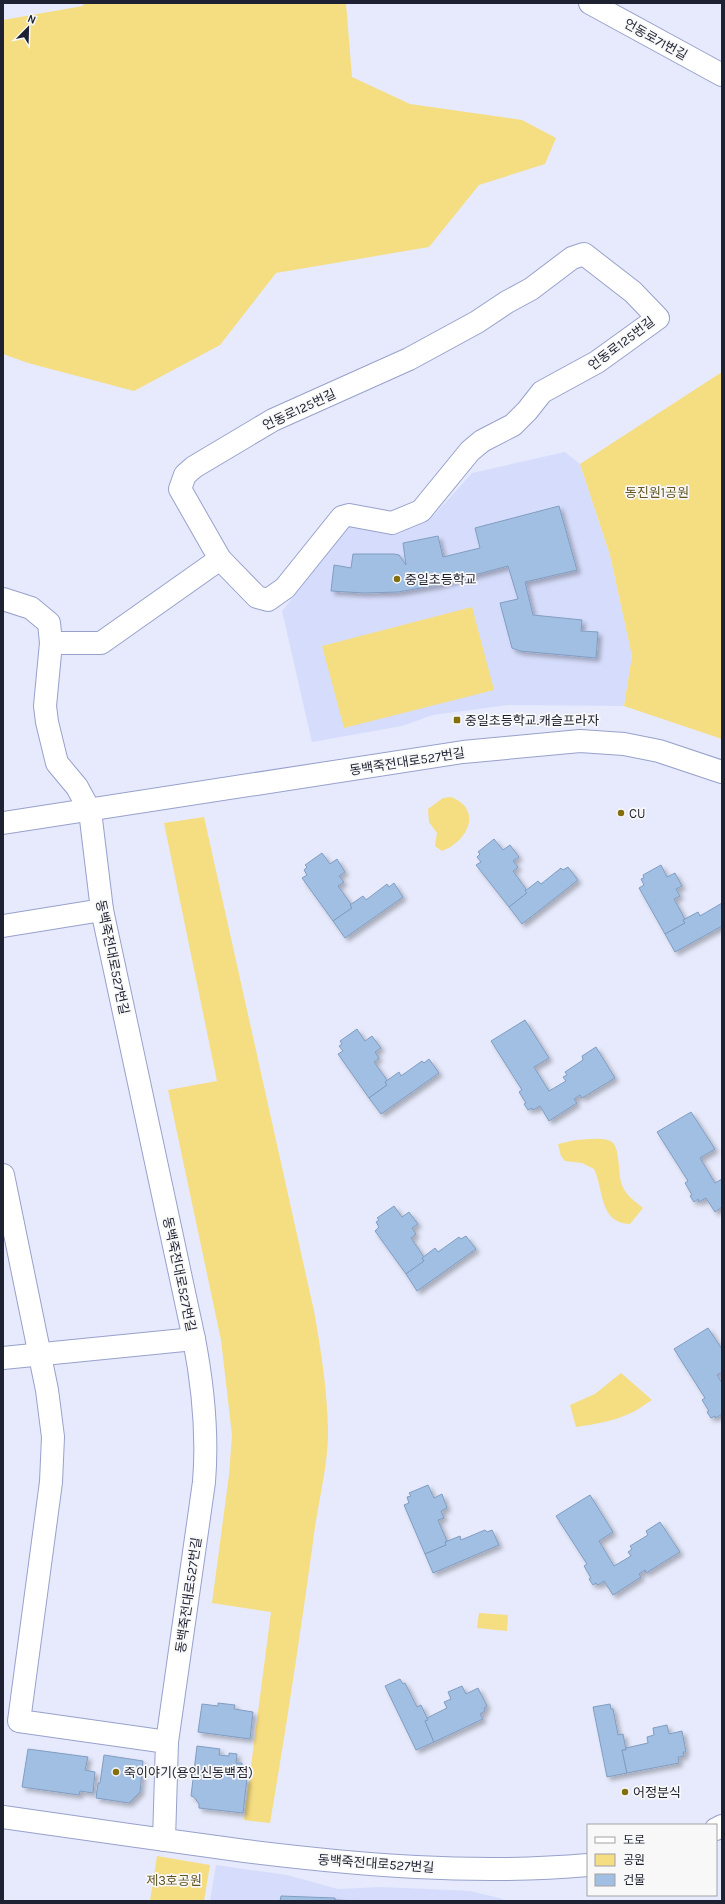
<svg xmlns="http://www.w3.org/2000/svg" width="725" height="1904" font-family="Karla,'Noto Sans KR',sans-serif">
	<style>
		.built { fill: #d6ddfc }
		.green { fill: #f5dd82 }
		.building { fill: #a1bee3; stroke: #819dc1; filter: url(#shadow) }
		.lines { fill: none; stroke-linecap: round; stroke-linejoin: round }
		.minor-casing { stroke: #98a1cb; stroke-width: 24 }
		.minor { stroke: #fff; stroke-width: 22 }
		.poi-dot { fill: #846f0d; stroke: #f8f8f8; stroke-width: 1.5 }
		.labels { text-anchor: middle; stroke-width: 3.5; stroke-linejoin: round; paint-order: stroke }
		.street-label { font-size: 13px; fill: #1e2131; stroke: #f8f8f8 }
		.park-label { font-size: 13px; fill: #635622; stroke: #f8f8f8 }
		.poi-label { font-size: 13px; fill: #1e2131; stroke: #f8f8f8; text-anchor: start }
	</style>
	<defs>
		<filter id="shadow"><feDropShadow dx="3.5" dy="3.5" stdDeviation="2" flood-color="#0004"/></filter>
	</defs>
	<rect width="100%" height="100%" fill="#e6eafc"/>
	<g class="built">
		<polygon points="565,452 580,464 610,555 632,656 624,706 508,705 433,715 402,726 312,742 282,611 350,525 398,534 435,514 472,473"/>
		<polygon points="216,1865 287,1875 338,1889 381,1887 470,1891 503,1899 503,1901 210,1901"/>
	</g>
	<g class="green">
		<polygon points="83,3 346,3 352,77 410,104 522,120 556,138 545,164 479,185 429,247 276,273 220,345 134,391 28,363 3,354 3,20 83,6"/>
		<polygon points="722,372 722,739 624,706 632,656 610,555 580,464"/>
		<polygon points="472,607 494,690 344,728 322,646"/>
		<path d="M451,797C484,810 467,842 442,851L435,846L437,833L429,822L428,809L443,798Z"/>
		<path d="M204,817L314,1311C321,1350 327,1389 328,1428C329,1464 317,1506 313,1542C300,1636 286,1730 270,1823L244,1820L271,1612L212,1603L229,1475L232,1435L221,1340L168,1090L217,1081L164,823Z"/>
		<path d="M576,1140C586,1140 605,1136 613,1143C620,1150 618,1175 622,1185C625,1195 636,1202 643,1208L630,1224C599,1223 604,1190 594,1169L582,1163L565,1161L561,1156L558,1144Z"/>
		<path d="M621,1373L652,1400C646,1403 640,1409 633,1412C615,1421 596,1424 576,1427L570,1405L595,1394Z"/>
		<polygon points="479,1613 508,1615 507,1631 477,1628"/>
		<polygon points="157,1856 210,1865 204,1901 150,1901"/>
	</g>
	<g class="building">
		<polygon points="559,506 577,570 525,582 533,615 582,620 581,631 598,632 596,658 520,651 512,648 500,603 518,599 508,566 437,585 398,592 364,593 331,591 334,565 351,568 353,554 394,554 399,555 406,565 403,543 438,536 443,557 480,548 475,528"/>
		<polygon points="494,839 503,850 510,845 519,857 513,861 518,867 513,871 526,889 525,891 527,893 509,907 476,865 481,862 477,857 480,854 478,852"/>
		<polygon points="322,853 330,864 337,859 345,872 339,876 344,882 338,886 351,904 350,905 352,908 333,921 302,878 307,875 304,870 307,867 305,865"/>
		<polygon points="661,865 667,877 675,873 682,886 676,889 680,896 674,899 685,919 683,920 685,923 665,934 639,888 644,885 641,879 644,878 643,875"/>
		<polygon points="568,867 578,880 522,924 509,907 527,893 525,891 538,881 541,884 561,868 563,870"/>
		<polygon points="394,883 403,897 345,938 333,921 352,908 350,905 363,896 366,900 387,884 389,887"/>
		<polygon points="722,903 722,926 675,952 665,934 685,923 683,920 698,912 700,916"/>
		<polygon points="525,1020 549,1058 534,1067 549,1091 566,1081 563,1077 567,1075 565,1072 583,1060 582,1056 596,1047 615,1078 582,1098 580,1095 574,1099 577,1103 549,1121 540,1106 533,1110 532,1108 528,1110 524,1104 526,1103 519,1092 522,1090 491,1041"/>
		<polygon points="357,1029 365,1041 372,1036 381,1048 375,1052 379,1058 374,1062 387,1080 385,1082 387,1085 369,1098 338,1054 343,1051 339,1046 342,1044 340,1041"/>
		<polygon points="429,1059 439,1073 381,1114 369,1098 387,1085 385,1082 399,1072 401,1076 422,1061 424,1063"/>
		<polygon points="691,1112 715,1149 700,1158 715,1183 722,1179 722,1207 715,1212 706,1198 699,1202 698,1199 694,1202 690,1196 692,1195 685,1183 688,1181 657,1132"/>
		<polygon points="394,1206 402,1217 409,1212 418,1224 412,1228 416,1234 411,1238 424,1257 422,1258 424,1261 406,1274 375,1231 379,1227 376,1222 379,1220 377,1218"/>
		<polygon points="466,1236 476,1249 417,1291 406,1274 424,1261 422,1258 435,1248 438,1252 459,1237 461,1239"/>
		<polygon points="708,1328 722,1349 722,1372 717,1375 722,1383 722,1414 716,1418 715,1416 711,1418 707,1412 709,1411 702,1400 705,1398 674,1349"/>
		<polygon points="428,1485 434,1498 442,1494 447,1508 441,1511 444,1518 438,1520 447,1541 445,1542 446,1545 425,1554 404,1505 409,1503 407,1497 411,1496 409,1493"/>
		<polygon points="590,1495 613,1532 599,1541 614,1566 631,1556 628,1552 632,1549 630,1546 648,1535 646,1531 660,1522 680,1552 646,1573 645,1570 639,1574 641,1577 613,1595 604,1581 598,1585 596,1583 593,1585 589,1579 591,1578 584,1566 587,1564 556,1516"/>
		<polygon points="485,1530 487,1532 492,1530 499,1545 433,1573 425,1554 446,1545 445,1542 460,1536 461,1540"/>
		<polygon points="400,1679 403,1684 405,1683 417,1707 421,1705 428,1720 425,1721 434,1742 416,1750 385,1686"/>
		<polygon points="462,1686 466,1694 478,1688 487,1706 484,1708 485,1711 480,1714 483,1719 434,1742 425,1721 428,1720 427,1718 447,1708 444,1702 451,1699 448,1692"/>
		<polygon points="218,1703 235,1705 234,1709 253,1712 250,1739 198,1732 202,1704 218,1706"/>
		<polygon points="610,1704 611,1709 613,1709 618,1735 623,1734 626,1750 622,1750 627,1773 607,1777 593,1707"/>
		<polygon points="667,1725 669,1734 682,1731 686,1752 683,1752 684,1756 678,1757 679,1763 627,1773 622,1750 626,1750 626,1748 648,1743 647,1737 654,1735 653,1728"/>
		<polygon points="197,1746 220,1749 219,1755 229,1756 229,1753 237,1754 236,1763 242,1763 241,1777 247,1778 243,1813 199,1808 199,1804 194,1797 191,1796"/>
		<polygon points="28,1749 88,1757 85,1770 95,1772 93,1793 80,1791 79,1795 22,1787"/>
		<polygon points="104,1755 143,1761 140,1792 129,1803 96,1798 98,1783 100,1783"/>
		<polygon points="281,1896 335,1898 335,1900 362,1901 280,1901"/>
	</g>
	<g class="lines">
		<g class="minor-casing">
			<g id="minor">
				<polyline points="590,3 722,75"/>
				<polygon points="584,254 633,292 658,318 597,362 542,392 527,411 513,425 482,441 470,451 421,511 392,523 349,515 342,517 285,588 268,600 257,597 220,559 180,489 185,475 194,467 273,420 409,359 477,322 507,302 531,289 572,258"/>
				<polyline points="3,599 31,608 49,623 51,643 101,643 220,559"/>
				<path d="M51,643L45,706L47,722L57,763L77,787L90,811L102,910L194,1339C203,1386 208,1434 204,1482L167,1742L164,1840"/>
				<polyline points="3,823 463,752 580,741 624,744 659,751 722,772"/>
				<polyline points="3,926 102,910"/>
				<polyline points="3,1175 47,1390 53,1437 51,1482 19,1721 167,1742"/>
				<polyline points="3,1358 194,1339"/>
				<path d="M3,1817C84,1829 164,1840 245,1851C358,1865 474,1875 588,1865"/>
				<polyline points="716,1829 722,1826"/>
			</g>
		</g>
		<use href="#minor" class="minor"/>
	</g>
	<g class="poi-dot">
		<circle cx="397" cy="579" r="4"/>
		<rect x="453" y="716" width="8" height="8" rx="2"/>
		<circle cx="621" cy="813" r="4"/>
		<circle cx="116" cy="1772" r="4"/>
		<circle cx="625" cy="1792" r="4"/>
	</g>
	<g class="labels">
		<g class="street-label">
			<text transform="translate(656 39) rotate(29)" y="5">언동로71번길</text>
			<text transform="translate(621 343) rotate(-37)" y="5">언동로125번길</text>
			<text transform="translate(299 409) rotate(-25)" y="5">언동로125번길</text>
			<text transform="translate(407 761) rotate(-9)" y="5">동백죽전대로527번길</text>
			<text transform="translate(113 957) rotate(78)" y="5">동백죽전대로527번길</text>
			<text transform="translate(180 1274) rotate(78)" y="5">동백죽전대로527번길</text>
			<text transform="translate(188 1595) rotate(-82)" y="5">동백죽전대로527번길</text>
			<text transform="translate(376 1863) rotate(4)" y="5">동백죽전대로527번길</text>
		</g>
		<g class="park-label">
			<text x="657" y="497">동진원1공원</text>
			<text x="174" y="1885">제3호공원</text>
		</g>
		<g class="poi-label">
			<text x="405" y="584">중일초등학교</text>
			<text x="465" y="725">중일초등학교.캐슬프라자</text>
			<text x="629" y="818">CU</text>
			<text x="124" y="1777">죽이야기(용인신동백점)</text>
			<text x="633" y="1797">어정분식</text>
		</g>
	</g>
	<rect width="725" height="1904" fill="none" stroke="#1e2131" stroke-width="8"/>
	<rect x="587" y="1824" width="130" height="72" fill="#f8f8f8" stroke="#a1a2a8"/>
	<rect x="595" y="1837" width="20" height="6" fill="#ffffff" stroke="#a1a2a8"/>
	<text x="623" y="1844" font-size="12" fill="#1e2131">도로</text>
	<rect x="595" y="1854" width="20" height="12" fill="#f5dd82" stroke="#a1a2a8"/>
	<text x="623" y="1864" font-size="12" fill="#1e2131">공원</text>
	<rect x="595" y="1874" width="20" height="12" fill="#a1bee3" stroke="#a1a2a8"/>
	<text x="623" y="1884" font-size="12" fill="#1e2131">건물</text>
	<g transform="translate(28 28) rotate(23)" stroke="#f8f8f8" stroke-width="3" paint-order="stroke">
	<path d="M0-3L7 15L0 10L-7 15Z" fill="#1e2131"/>
	<text y="-6" font-size="11" font-weight="bold" text-anchor="middle" fill="#1e2131">N</text>
	</g>
</svg>
